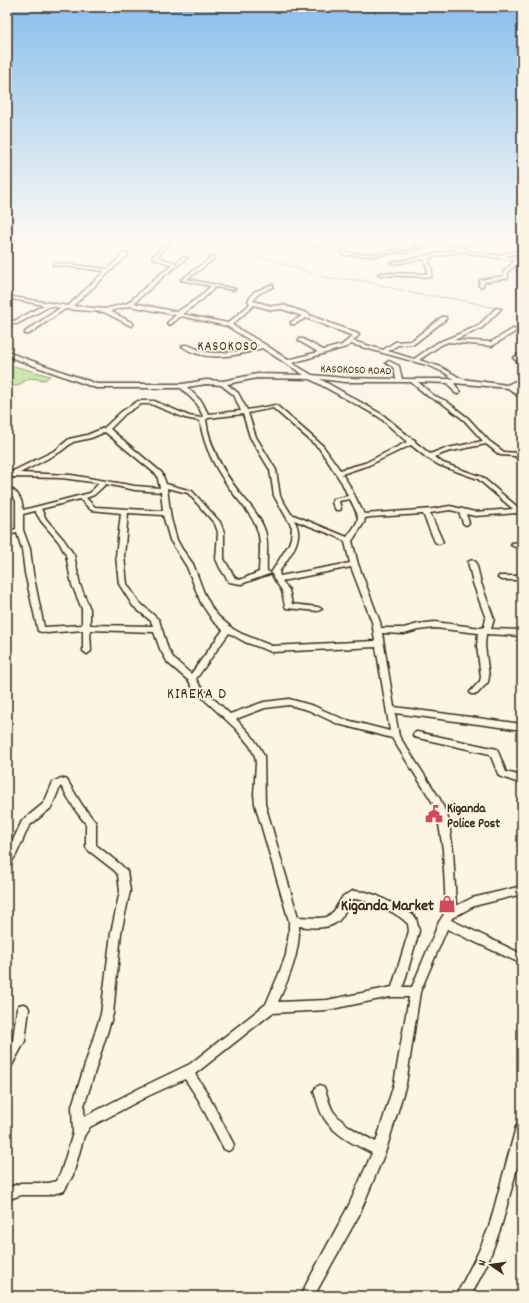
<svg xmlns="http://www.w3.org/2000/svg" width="529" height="1303" font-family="Dekko,sans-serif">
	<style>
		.green { fill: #bcdf99; stroke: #7c845c }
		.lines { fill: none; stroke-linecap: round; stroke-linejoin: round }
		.stream { stroke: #738da0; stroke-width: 1 }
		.minor-casing { stroke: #3b2a1e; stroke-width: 3 }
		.minor { fill: #fcf5e5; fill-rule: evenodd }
		.labels { text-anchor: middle; stroke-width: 3.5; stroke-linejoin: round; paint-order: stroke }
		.far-street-label { font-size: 11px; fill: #3b2a1e; stroke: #fcf5e5 }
		.far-quarter-label { font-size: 13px; letter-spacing: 1px; fill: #3b2a1e; stroke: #fcf5e5 }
		.poi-label { font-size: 13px; font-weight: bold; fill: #3b2a1e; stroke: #fcf5e5; text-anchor: start }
		.quarter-label { font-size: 15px; letter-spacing: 1px; fill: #3b2a1e; stroke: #fcf5e5 }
		.near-poi-label { font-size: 16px; font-weight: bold; fill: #3b2a1e; stroke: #fcf5e5; text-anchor: end }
	</style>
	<rect width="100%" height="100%" fill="#fcf5e5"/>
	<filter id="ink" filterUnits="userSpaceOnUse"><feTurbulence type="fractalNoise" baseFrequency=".025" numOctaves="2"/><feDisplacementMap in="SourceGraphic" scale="8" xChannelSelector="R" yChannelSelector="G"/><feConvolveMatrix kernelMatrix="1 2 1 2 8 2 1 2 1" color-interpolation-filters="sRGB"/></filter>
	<g filter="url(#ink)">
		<polygon class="green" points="7,364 50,376 45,380 30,378 17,386 7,385"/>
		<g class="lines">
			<g class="stream">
				<polyline points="176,238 233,248 331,279 362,280 415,294 457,299 494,308"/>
				<polyline points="149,239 155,238"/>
			</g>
			<g class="minor-casing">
				<g id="minor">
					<polygon points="314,238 318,238 320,246 316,246"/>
					<polygon points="339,238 343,238 346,253 374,254 396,250 405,251 419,247 408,238 413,238 424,247 405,253 396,252 374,256 344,255 342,254"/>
					<polygon points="367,238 371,238 372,246 368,245"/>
					<polygon points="436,238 443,238 458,246 481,238 487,238 479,243 462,247 469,251 501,256 501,254 522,250 522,252 505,256 522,259 522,261 518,261 517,264 508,271 508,278 484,282 483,286 481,287 479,286 480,280 504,276 504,271 513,263 513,260 468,253 463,251 428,258 432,271 431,277 380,275 378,274 380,273 427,274 428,271 424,259 393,264 391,263 459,249"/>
					<path d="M166,242L170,243L157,257L176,263L183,257L187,258L164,276L134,303L177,312L198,298L211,286L181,280L212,257H214V259L187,279L235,289L233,290L215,287L202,300L182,314L228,323L248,306L250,303L248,301L254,292L271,285H273V287L258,294L253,301L272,306L283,305L309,314V315L358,334L359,335L353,341L383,350L395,342L411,341L442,317H446V319L414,344L398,345L388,351L414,359L437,343L478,326L496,308L501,309L482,328L454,340L491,342L513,329L518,330L492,346L448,342L441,345L419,360L441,367L462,379L507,385L522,378V382L515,385L522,386V390L516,389L522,394V399L508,388L454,383L460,392L457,394L455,393L448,383L418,382L433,395L446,401L468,418L489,441L504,452L519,453L522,457V463L520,462L515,456L500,455L486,444L447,452L434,457L443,463L482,477L521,510L522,516L517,513L475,516L466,514L469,523L466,525L463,523L459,512L450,510L430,513L443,542L439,544L435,542L423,514L371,517L365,518L364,523L352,541L358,564L380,622L381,628H404L418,624L435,622L481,628L484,627L486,619L473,583L468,562L472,560L476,562L481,583L494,619L491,629L522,630V636L486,634L485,646L489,677L488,682L477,694H471L470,692L480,681L481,677L477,646L478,633L435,628L418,630L404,634L382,633L394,707L522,724V730L395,713L399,736L440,799L448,818L453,850L456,906L472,898L522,886V894L474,906L452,918L451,920L522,954V964L447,929L420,992L406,1084L386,1150L359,1215L314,1296H300L349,1205L372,1153C356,1145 334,1135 324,1118C319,1110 317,1100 314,1091L316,1087L320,1085L324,1087C327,1094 329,1104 333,1111C343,1125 361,1134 376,1142L394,1084L409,997H390L327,1010L272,1013L195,1074L206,1091L232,1141L234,1145L232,1149L228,1151L224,1149L198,1099L185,1079L148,1096L90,1127L84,1136L73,1175L64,1191L49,1195H21L7,1200V1188L21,1183H49L56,1181L61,1172L73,1133L72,1106L101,1014L111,933L120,891L118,875L115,871L88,850L86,847V824L76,811L61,786L60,787L51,808L29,826L16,855L10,864L7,865V853L22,821L44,803L53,782L61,778L67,780L82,805L96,823V845L121,865L127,871L130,891L121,933L113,1014L84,1106V1117L140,1088L190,1064L266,1004L278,976L286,955L289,932V921L255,804L254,794L256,763L255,756L250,746L236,729L194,690L189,681L168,663L160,649L154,632L90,630L91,651L87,654L83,651V630L47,633L38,631L25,573L22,549L17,533L7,535V531L16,529V501L14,498L7,492V487C18,491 22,499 23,510L90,493L99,483L62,478L12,477L7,479V474L56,450L69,439L87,435L104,428L121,412L138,401H154L189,416L201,418L203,416L197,404L181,388H96L7,356V352L97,384H183L206,380L223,381L257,374L304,375L262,348C238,356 204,363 182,346C188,342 198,351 205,352C222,355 242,351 259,346L227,326L181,316L170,325L167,323L176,315L130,306L110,311L133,323V325L131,326L104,312L65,309L29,334H25V332L60,308L50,306L17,324L7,323V319L14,321L44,305L7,298V296L68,306L105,271L53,265V264L55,263L108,269L124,253H128V255L73,306L105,309L128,303L160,274L173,265L152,258ZM254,305L272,310L282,309L302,316L291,322V324H295L306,318L353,336L342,345L323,350L303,339H299V341L318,352L288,360L266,345L232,325ZM351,344L430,366L445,373L454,379H402L399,366L389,361L386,363L394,368L396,379L345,378L312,375L292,363L346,347ZM257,378L310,379L379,417L407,442L365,463L340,470L323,446L276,405L247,410L238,393L227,384ZM320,379L345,382H411L429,397L442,403L464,420L483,441L443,449L430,454L415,442V440L412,439L383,415ZM206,384L221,385L234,395L241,411L208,414L202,402L187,387ZM141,404H151L185,418L200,421C204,449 217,471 233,493C242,505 254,517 258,532C262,545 259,559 259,572L240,580L235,578L224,559V532L220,522L192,491L166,484L162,473L110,429L125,414ZM273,408L319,448L342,483L348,496L334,499L332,503L336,510H340L341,509L339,501L350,499C361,521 361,518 347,537L291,514L280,496L276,470L256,437L248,413ZM243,414L250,437L270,470L274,496L292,527L291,538L289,544L271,573L267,571C266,558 269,543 265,531C260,516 249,504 239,492C222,470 210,448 206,420L208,418ZM105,432L157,475L160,488L135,486L71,475L20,473L60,452L73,442L91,438ZM411,445L427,458L439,465L478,479L513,509L475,512L450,506L433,509L364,514L348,483L342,474L369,465ZM106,484L135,490L161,492L163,511L95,507L86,498L94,495ZM167,488L188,493L215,524L218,532L216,559L220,568L229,582L241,584L272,573C273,580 279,585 282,591C284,597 283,602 286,608L318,611L322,609L318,607L292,604L289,590L282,581L351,567L372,622L375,641L272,646L242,634L233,629L219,617L213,610L204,593L193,564L182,549L177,540L171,519ZM80,499L91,510L121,513L116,556L119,584L133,606L151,621L153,626L90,625V609L80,585L74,555L64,540L46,519L41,509ZM35,511L41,521L59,542L66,555L72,585L82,609V625L44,627L33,573L30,549L23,530V514ZM128,513L163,515L170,540L187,567L201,603L213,621L223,630L191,674L174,659L168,649L159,620L139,602L127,584L124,556ZM294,520L338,537L345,542L350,563L280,576L279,572C289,556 306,539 294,520ZM229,633L245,642L272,652L376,647L390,731L343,719L314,706L289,699L264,702L230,714L200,686L196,679ZM289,705L308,710L338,724L392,738L433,803L438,818L443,850L446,911L439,922L412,987H403L419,931L416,918L409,912L378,896L366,892L353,891L343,896L334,911L327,917L318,918L298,917L265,804L264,756L260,748L252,736L236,719L265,708ZM353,899C369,900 397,912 408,924L409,931L392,987L327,1000L278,1002C289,978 300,953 299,926C313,928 332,930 341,918C346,911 347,904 353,899Z"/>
					<polygon points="522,352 522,356 519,358 522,360 522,365 513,358"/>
					<polygon points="522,542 522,546 515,547 511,545 512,543"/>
					<polygon points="499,576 522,576 522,580 502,580 498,578"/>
					<polygon points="417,732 497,749 506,772 522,776 522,784 499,776 490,754 414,737 413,735 414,733"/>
					<polygon points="23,1004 27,1005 29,1009 25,1041 11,1067 7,1069 7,1052 13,1040 17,1009 19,1005"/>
					<polygon points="522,1121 522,1150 501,1227 488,1262 471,1296 459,1296 458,1293 460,1288 478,1253 489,1227 516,1127 518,1123"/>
				</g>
			</g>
			<use href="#minor" class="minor"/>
		</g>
	</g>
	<linearGradient id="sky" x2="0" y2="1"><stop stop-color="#88bfee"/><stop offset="0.57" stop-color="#fefaf3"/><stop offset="1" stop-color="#fefaf3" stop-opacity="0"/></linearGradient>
	<rect width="529" height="421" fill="url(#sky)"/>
	<defs>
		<g id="civic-bare" transform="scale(1.38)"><path d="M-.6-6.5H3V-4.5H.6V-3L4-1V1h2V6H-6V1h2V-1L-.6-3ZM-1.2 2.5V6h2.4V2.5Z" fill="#d1495b" stroke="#fcf5e5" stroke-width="2.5" paint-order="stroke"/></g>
		<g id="shop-bare" transform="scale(1.38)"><path d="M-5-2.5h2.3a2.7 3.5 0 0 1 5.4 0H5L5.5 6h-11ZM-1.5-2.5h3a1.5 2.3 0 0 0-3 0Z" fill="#d1495b" stroke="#fcf5e5" stroke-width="2.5" paint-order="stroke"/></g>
	</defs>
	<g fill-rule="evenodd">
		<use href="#civic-bare" x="434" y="814"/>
		<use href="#shop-bare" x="447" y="904"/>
	</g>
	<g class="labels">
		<g class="far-street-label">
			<text transform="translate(356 369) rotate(2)" y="4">KASOKOSO ROAD</text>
		</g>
		<g class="far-quarter-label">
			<text x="228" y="350">KASOKOSO</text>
		</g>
		<g class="poi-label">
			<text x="447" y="812">Kiganda<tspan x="447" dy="15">Police Post</tspan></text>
		</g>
		<g class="quarter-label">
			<text x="197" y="698">KIREKA D</text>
		</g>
		<g class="near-poi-label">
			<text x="434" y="910">Kiganda Market</text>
		</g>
	</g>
	<rect width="529" height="1303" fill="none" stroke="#fcf5e5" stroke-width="24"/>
	<rect x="12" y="12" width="505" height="1279" fill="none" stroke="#3b2a1e" stroke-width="1.5" filter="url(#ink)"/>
	<g transform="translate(491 1265) rotate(283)" stroke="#fcf5e5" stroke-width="3" paint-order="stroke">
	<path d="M0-3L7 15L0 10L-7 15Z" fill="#3b2a1e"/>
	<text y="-6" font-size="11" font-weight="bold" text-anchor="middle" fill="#3b2a1e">N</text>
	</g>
</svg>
